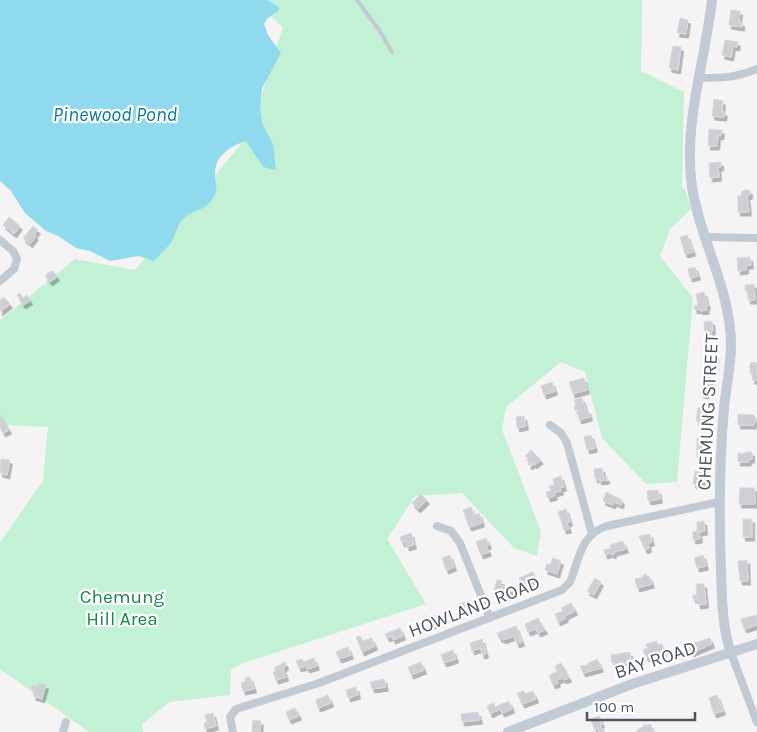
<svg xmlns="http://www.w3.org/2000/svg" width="757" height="732" font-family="Karla,sans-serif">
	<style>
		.green { fill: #c3f1d5 }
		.water { fill: #90daee }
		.building { fill: #cdcfd5; stroke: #d7d9de; filter: url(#shadow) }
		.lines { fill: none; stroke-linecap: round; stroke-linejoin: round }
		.lane { stroke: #c1cad2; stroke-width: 4 }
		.street { stroke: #c1cad2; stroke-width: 8 }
		.secondary { stroke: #c1cbd6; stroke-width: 10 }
		.labels { text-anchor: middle; stroke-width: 4.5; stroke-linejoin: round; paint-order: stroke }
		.street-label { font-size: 19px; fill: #4a5661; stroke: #fff }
		.park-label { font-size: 19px; fill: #17864f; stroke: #fff }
		.water-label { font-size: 20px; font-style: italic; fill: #0c7c9b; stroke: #fff }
	</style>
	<defs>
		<filter id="shadow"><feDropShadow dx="2.5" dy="4" stdDeviation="0" flood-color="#0004"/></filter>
	</defs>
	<rect width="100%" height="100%" fill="#f5f3f3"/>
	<polygon class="green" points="254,0 642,0 641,71 684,92 682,188 685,189 691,209 670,229 660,256 693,298 677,482 646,484 602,438 585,372 561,362 506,407 502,430 541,531 537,556 514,548 462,493 415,496 387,539 426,604 243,663 231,670 230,695 170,702 142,724 143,732 89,732 0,669 0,542 43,481 48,427 0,425 0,320 75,259 135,270 249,135 283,27"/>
	<path class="water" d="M0,0H267L279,7V10L267,19L264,24L268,35L281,53L262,88L260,108L262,123L273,144L276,170L263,167L246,141C231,146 216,155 215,172C214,185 221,188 211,201C205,210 193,210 185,217C177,223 176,236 170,244C165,250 159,255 154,261L139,256L110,261L90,251L76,248L58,236L46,231L25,213L11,191L0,181Z"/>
	<g class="building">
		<polygon points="731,10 740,11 739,22 742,22 742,27 729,25"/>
		<polygon points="680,18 688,20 686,34 677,33"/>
		<polygon points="725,40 738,42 737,47 733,46 731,57 722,55"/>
		<polygon points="673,46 681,47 678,70 669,68"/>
		<polygon points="714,99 723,101 722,112 725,112 724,117 712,116"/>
		<polygon points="709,129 722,130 721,136 718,135 717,146 708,146"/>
		<polygon points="721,162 721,167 718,167 719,177 710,178 709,163"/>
		<polygon points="744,190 750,190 750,195 747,196 749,212 738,212 738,196 741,196 742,192"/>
		<polygon points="9,217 20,226 14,234 3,225"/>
		<polygon points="33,226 38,230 34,235 36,236 30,244 23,238"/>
		<polygon points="687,235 693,252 685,254 680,237"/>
		<polygon points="750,257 751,265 746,265 746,270 738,271 737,258"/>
		<polygon points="695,267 698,276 690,278 688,269"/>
		<polygon points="53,271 57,277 50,282 45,276 48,274 47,273"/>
		<polygon points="754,284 755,300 748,300 748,291 745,291 745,285"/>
		<polygon points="704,292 708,306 706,306 707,310 700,311 700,309 695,310 694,306 698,305 696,294"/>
		<polygon points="20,293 23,298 27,295 30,301 23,305 17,295"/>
		<polygon points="4,297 10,304 0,312 0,300"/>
		<polygon points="712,321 713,331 711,332 712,335 705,336 704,322"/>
		<polygon points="705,353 716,354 716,360 713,360 713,364 704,364"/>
		<polygon points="751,362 757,363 757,380 752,380 753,374 750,373 750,369 749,368"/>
		<polygon points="703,377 711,378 710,391 707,391 706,395 701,394"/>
		<polygon points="584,378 587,390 573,394 569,382"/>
		<polygon points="552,382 555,391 544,395 541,386"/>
		<polygon points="582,398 586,410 588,410 590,417 579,420 577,410 575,410 574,407 576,406 574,400"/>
		<polygon points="698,408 706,408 706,418 701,418 701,421 696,421"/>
		<polygon points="0,414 9,430 3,433 0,427"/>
		<polygon points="738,414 754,415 757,422 754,422 754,425 738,425"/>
		<polygon points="524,416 526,426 517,428 516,417"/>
		<polygon points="591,435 595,448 587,450 584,437"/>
		<polygon points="697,438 705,438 705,449 703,449 704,458 697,458"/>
		<polygon points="531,450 541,460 534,465 533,463 530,466 528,464 531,461 525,456"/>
		<polygon points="745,452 752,452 752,459 749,459 749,462 738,462 738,453 745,454"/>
		<polygon points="1,459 10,460 7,475 0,473"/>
		<polygon points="602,468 604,478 607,477 607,480 599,481 599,478 595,479 594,469"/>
		<polygon points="695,471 704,473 701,486 693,484"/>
		<polygon points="561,476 564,487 560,488 561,491 554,493 555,496 548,498 546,492 551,491 549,486 554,485 553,479"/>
		<polygon points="740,488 755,488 755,504 739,504"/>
		<polygon points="658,490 660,499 648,501 647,491"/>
		<polygon points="606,492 622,500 621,505 614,502 613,505 603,501"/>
		<polygon points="421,494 427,500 418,509 412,503"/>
		<polygon points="471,507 474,515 479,513 482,523 469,527 463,510"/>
		<polygon points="566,509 570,522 567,523 569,529 564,530 558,512"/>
		<rect x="743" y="519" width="9" height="18"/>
		<polygon points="704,521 705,531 699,532 700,539 693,540 693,532 697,531 697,522"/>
		<polygon points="411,533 414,545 407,547 405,542 402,543 400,537"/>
		<polygon points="650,534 652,542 648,543 649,548 645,550 639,536"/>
		<polygon points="486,538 489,545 486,546 489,552 481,555 476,542"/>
		<polygon points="623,541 626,549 614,552 614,554 612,555 611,553 605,555 604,550 611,548 610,545"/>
		<polygon points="450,555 454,567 446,570 442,558"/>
		<polygon points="703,555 706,566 697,568 694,558"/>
		<polygon points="553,558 561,561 557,574 545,570 547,564 550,565"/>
		<polygon points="747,560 748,581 740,581 738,561"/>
		<polygon points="533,572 535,578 532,579 532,581 522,586 519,578"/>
		<polygon points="646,574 647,576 649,576 652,584 637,588 635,579 644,577 643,575"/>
		<polygon points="595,578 601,582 594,595 587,591"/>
		<polygon points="497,580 502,581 500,585 511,589 508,596 494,591"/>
		<polygon points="696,584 704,584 706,604 698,605 697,599 693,599 693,595 697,595"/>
		<polygon points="467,601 470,609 460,613 457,605"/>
		<polygon points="571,603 575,611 565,616 566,618 558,622 555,614 563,611 561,608"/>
		<polygon points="440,614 441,621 430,626 427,617"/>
		<polygon points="757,615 757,625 744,629 741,619"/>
		<polygon points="538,618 545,630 538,633 536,629 528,632 525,624"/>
		<polygon points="516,626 522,642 517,644 514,636 503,640 502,638 500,639 497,633"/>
		<polygon points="400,628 403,636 393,640 392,636 387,638 385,634"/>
		<polygon points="360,636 363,641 372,638 375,646 362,652 356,637"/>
		<polygon points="710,638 712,644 691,653 688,645"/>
		<polygon points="482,639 486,654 482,655 481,648 472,651 470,643"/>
		<polygon points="657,641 658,645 662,644 664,653 646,658 643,650 648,648 646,644"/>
		<polygon points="348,647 351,655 339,659 336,652"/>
		<polygon points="453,650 456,659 444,663 441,655"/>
		<polygon points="630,652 631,661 627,663 612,663 611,655"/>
		<polygon points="314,658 317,666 307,669 306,666 299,668 296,661 302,659 304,662"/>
		<polygon points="597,659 601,668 583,673 580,666 588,665 587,664"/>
		<polygon points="285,662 286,666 283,668 286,677 276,680 273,672 276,671 274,668"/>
		<polygon points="421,662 424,670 411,675 408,667"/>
		<polygon points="561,663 569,678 564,680 563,678 557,680 558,683 553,685 549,675 557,672 555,666"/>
		<polygon points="250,677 254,689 243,691 241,683 246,681 245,678"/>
		<polygon points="384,679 386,687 372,689 370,682"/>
		<polygon points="37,683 46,685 42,699 33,696 35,690 31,689 32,685 36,687"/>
		<polygon points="356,687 358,695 348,698 346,690"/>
		<polygon points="524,691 525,694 533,691 536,699 522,704 517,693"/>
		<polygon points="328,695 331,703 318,708 316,700"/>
		<polygon points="717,695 723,711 714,714 709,698"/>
		<polygon points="509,701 512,709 502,713 500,709 490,714 487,706 494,703 495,707"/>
		<polygon points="295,708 299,716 289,720 286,712"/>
		<polygon points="478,712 480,720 462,722 461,714"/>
		<polygon points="213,713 216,726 205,729 204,723 207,722 205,715"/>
		<polygon points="599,716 602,724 600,724 603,732 599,732 598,730 595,731 591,719"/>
		<polygon points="253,720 261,721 260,732 252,732"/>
		<polygon points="645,724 646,726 650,724 654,732 637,732 637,730 644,726 643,725"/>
	</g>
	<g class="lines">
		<polyline class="lane" points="357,0 379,30 392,52"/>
		<g class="street">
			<path d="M698,78C722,78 735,78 757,69"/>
			<polyline points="706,237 757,238"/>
			<polyline points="0,240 13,251 17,259 14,269 0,281"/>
			<polyline points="550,425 561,433 567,443 592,534"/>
			<polyline points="437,526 451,531 460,543 490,618"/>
			<polyline points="731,653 757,722"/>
			<polyline points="63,732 66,722"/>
			<path d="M233,732L230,717L236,709L319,683L562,590L570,582L572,577C579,556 583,533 607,526L719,502"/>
		</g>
		<g class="secondary">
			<path d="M712,0C705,63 683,123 692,187C700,240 731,290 731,345C731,366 726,387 724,408C719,463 719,516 721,571C722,598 722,627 731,653"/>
			<polyline points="508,732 632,684 757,644"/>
		</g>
	</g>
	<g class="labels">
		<g class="street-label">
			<text transform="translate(707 412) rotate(-87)" y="7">CHEMUNG STREET</text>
			<text transform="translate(474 606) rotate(-21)" y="7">HOWLAND ROAD</text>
			<text transform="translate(655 659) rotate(-18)" y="7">BAY ROAD</text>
		</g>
		<g class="park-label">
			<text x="122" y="603">Chemung<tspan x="122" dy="22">Hill Area</tspan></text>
		</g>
		<g class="water-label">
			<text x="115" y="121">Pinewood Pond</text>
		</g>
	</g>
	<path d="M587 712v8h108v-8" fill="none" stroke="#4a5661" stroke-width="2.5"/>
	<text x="594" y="712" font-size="15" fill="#4a5661" stroke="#ffffff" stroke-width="4" paint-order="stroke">100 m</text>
</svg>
